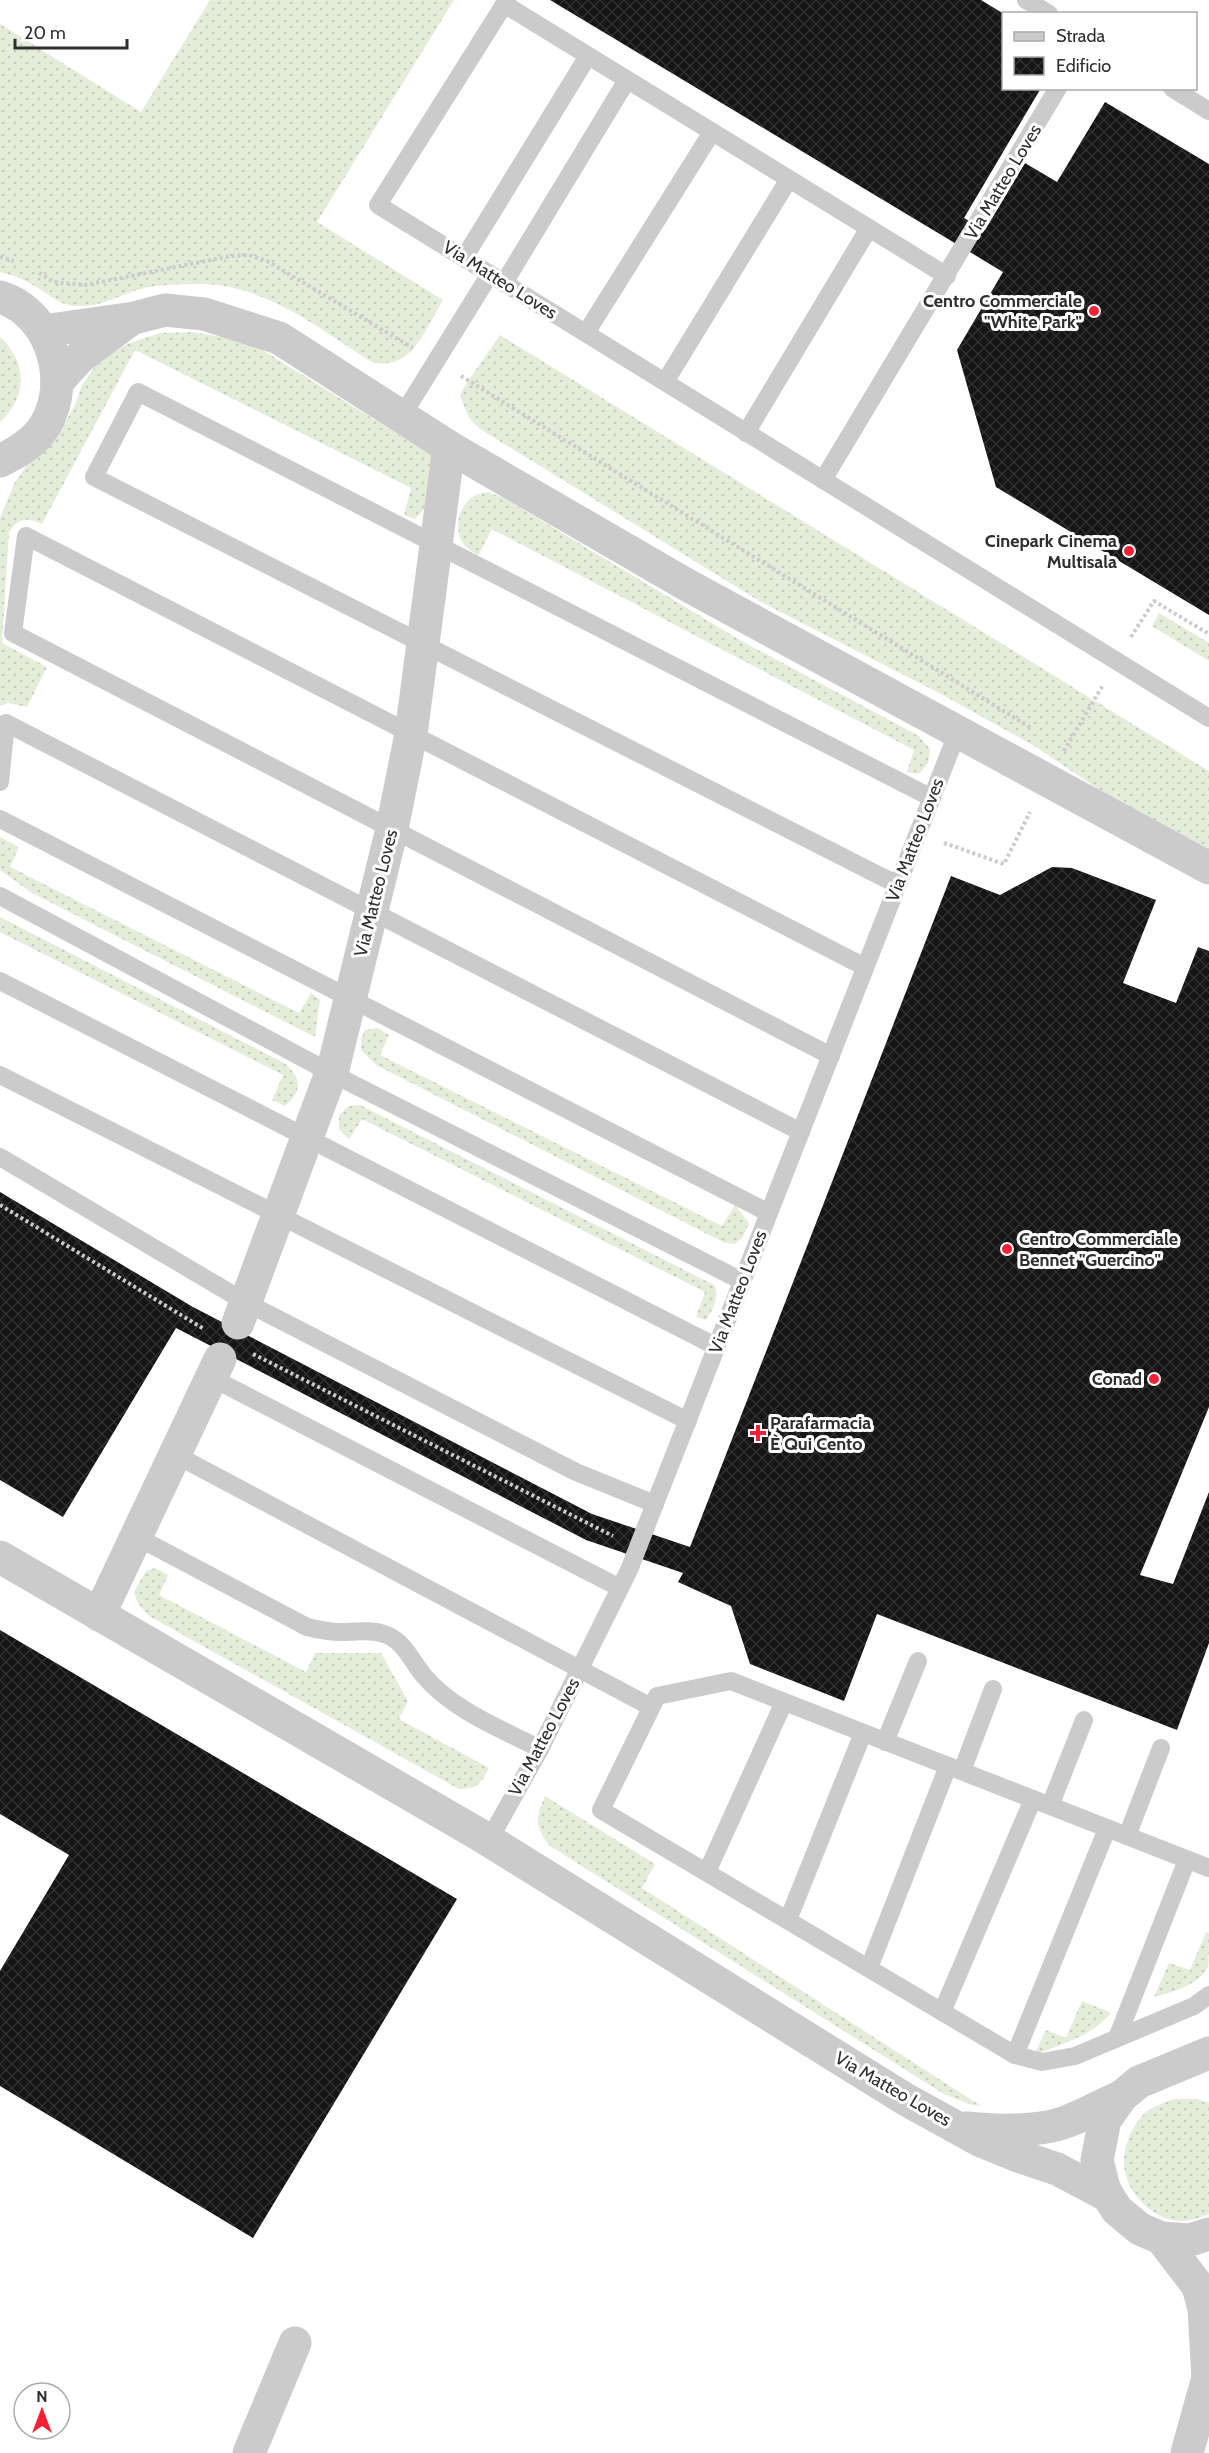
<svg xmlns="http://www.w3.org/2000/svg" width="1209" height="2453" font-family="Cabin,sans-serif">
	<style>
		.grass { fill: url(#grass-dots) }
		.building { fill: url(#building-cross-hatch) }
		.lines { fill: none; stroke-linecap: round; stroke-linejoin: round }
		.path { stroke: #cbcbcb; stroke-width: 4; stroke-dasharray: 3 3; stroke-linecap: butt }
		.service { stroke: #cbcbcb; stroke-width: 18 }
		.minor { stroke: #cbcbcb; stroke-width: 33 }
		.tertiary { stroke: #cbcbcb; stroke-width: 33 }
		.poi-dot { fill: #f52035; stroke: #fff; stroke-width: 2 }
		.labels { text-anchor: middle; stroke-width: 6; stroke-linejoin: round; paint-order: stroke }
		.street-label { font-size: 18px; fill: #2e2e2e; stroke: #fff }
		.poi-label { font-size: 18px; font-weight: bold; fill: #2e2e2e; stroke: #fff; text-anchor: end }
	</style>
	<defs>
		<pattern id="grass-dots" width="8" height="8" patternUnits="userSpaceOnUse" patternTransform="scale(1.5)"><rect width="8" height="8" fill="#e4edda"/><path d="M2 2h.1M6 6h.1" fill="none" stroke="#c4ccbb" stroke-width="1.8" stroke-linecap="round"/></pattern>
		<pattern id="building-cross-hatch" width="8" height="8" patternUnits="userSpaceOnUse" patternTransform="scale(1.5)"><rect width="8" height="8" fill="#151515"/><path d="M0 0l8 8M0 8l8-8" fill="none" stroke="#2f2f2f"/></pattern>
	</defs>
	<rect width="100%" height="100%" fill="#fff"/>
	<g class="grass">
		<path d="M210,0H454L317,222L443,300C426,328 410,375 370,361C325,332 279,296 225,286C204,283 178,284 157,286C124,289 104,311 69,305C56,302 49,294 38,288C26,280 13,275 0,272V24L141,112Z"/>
		<path d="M193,332L228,338L261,349L433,456L425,508L415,519L404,515L411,488L135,350L42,524C27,517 19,518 9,532L2,643L47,667L27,707L8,703L0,706V518L15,482L27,465L44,451L61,430L75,405L82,385L98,362L127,344L160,333Z"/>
		<polygon points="500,335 1209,771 1209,849 1114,800 1036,747 941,694 761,602 480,429 469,418 460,396 464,387"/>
		<path d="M0,337C27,361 28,397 0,422Z"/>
		<path d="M488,492L504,498L745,643L919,736L930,749L928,763L919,774L907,772L914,750L492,529L478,556C473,552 466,548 463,543C453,529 459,505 474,496C477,494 483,493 488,492Z"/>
		<polygon points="1159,613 1209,643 1209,661 1152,626"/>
		<polygon points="0,837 19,847 10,867 299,1013 311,993 320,1000 315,1037 32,893 0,870"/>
		<path d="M0,917L284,1063C302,1078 303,1090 285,1106L272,1100L283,1075L0,932Z"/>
		<polygon points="377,1028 389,1035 380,1055 722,1226 735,1205 749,1223 742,1238 735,1244 725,1243 376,1065 361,1050 361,1039 365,1030"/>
		<path d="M360,1105L714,1285C720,1298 713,1309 706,1320L696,1317L705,1292L362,1119L349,1139L339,1129V1115L349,1106Z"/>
		<path d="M155,1568L168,1575L159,1595L306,1672L315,1653H381L408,1701L399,1719L489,1768C481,1784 477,1789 459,1789L149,1616L138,1604L134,1592L146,1571Z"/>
		<path d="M545,1796L655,1864L642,1888L981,2106L969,2104L944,2094L550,1846C535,1827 535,1818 545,1796Z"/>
		<path d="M1206,1932L1209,1933C1209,1942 1209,1958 1208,1967C1200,1984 1171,1993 1154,1997L1169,1963L1190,1970Z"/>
		<path d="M1082,2001L1111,2013C1091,2037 1061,2044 1034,2055L1046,2030L1066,2038Z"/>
		<path d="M1174,2099H1197L1209,2103V2214C1203,2216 1197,2219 1191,2220C1159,2227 1125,2195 1124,2164C1123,2148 1131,2128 1142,2116C1150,2107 1163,2103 1174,2099Z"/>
	</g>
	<g class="building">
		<polygon points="550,0 981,0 1004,14 1004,88 1041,88 964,218 985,230 1025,163 1057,182 1105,102 1209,164 1209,615 996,487 957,350 1003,272"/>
		<polygon points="1052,867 1072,868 1156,900 1123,983 1176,1003 1198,947 1209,951 1209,1407 1140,1575 1173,1584 1209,1492 1209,1643 1177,1730 877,1614 844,1701 750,1664 731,1606 678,1582 683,1573 586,1540 176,1328 63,1517 0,1480 0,1192 193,1307 592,1514 690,1547 951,876 1000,895"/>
		<polygon points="0,1630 457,1899 253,2238 0,2086 0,1971 69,1855 0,1814"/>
	</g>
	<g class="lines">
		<g class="path">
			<polyline points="0,257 14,261"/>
			<polyline points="39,273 54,282 85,285 231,256 249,255 267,261 413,348"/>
			<polyline points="461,376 1031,728"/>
			<polyline points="1131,637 1154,601 1209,634"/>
			<polyline points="1064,751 1103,685"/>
			<polyline points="944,843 1004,864 1030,812"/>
			<polyline points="0,1205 204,1329"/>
			<polyline points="253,1354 613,1536"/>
		</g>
		<g class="service">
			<polyline points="507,0 378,205 1209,718"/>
			<polyline points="1026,0 1049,14"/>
			<polyline points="504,4 947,276"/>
			<polyline points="1172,88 1209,111"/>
			<polyline points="464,258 588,56"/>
			<polyline points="504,283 627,80"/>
			<polyline points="586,333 712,132"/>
			<polyline points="665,382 789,179"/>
			<polyline points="402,416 490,274"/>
			<polyline points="746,433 869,228"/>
			<polyline points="823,480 1058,88"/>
			<polyline points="0,782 6,723 801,1132"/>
			<polyline points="0,819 769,1213"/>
			<polyline points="898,885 94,477 138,392 932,798"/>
			<polyline points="0,896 331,1073 742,1281"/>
			<polyline points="0,981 717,1347"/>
			<polyline points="831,1056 13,633 26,536 865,967"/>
			<polyline points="0,1075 688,1421"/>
			<polyline points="0,1157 247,1303 576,1472 655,1504"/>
			<polyline points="212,1378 620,1588"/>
			<polyline points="176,1455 651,1707"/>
			<path d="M137,1537L307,1627C319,1630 331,1632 343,1632C357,1632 371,1629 384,1634C404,1640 412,1662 424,1676C454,1711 500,1728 540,1749"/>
			<polyline points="885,1742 918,1661"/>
			<polyline points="962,1771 993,1689"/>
			<polyline points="1050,1806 1084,1720"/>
			<polyline points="1127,1836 1161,1748"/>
			<polyline points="489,1840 540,1749 629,1570 958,731"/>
			<polyline points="1209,1868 731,1681 657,1696 601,1810 1015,2055 1042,2062 1075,2056 1194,2006 1209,1995"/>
			<polyline points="707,1872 784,1702"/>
			<polyline points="788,1920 863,1733"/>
			<polyline points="869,1968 948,1766"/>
			<polyline points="942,2012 1033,1799"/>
			<polyline points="1117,2038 1187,1860"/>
			<polyline points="1015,2055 1107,1829"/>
		</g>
		<g class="minor">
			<path d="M0,297C55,314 75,392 38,435C27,447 14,454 0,461"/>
			<polyline points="43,331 134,318 165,310 204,314 279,338 449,447 687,585 1209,868"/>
			<polyline points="57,382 80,357 130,320"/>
			<polyline points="238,1323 334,1065 392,829 411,734 449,447"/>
			<polyline points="0,1557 480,1835 905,2099 981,2141 1018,2156 1057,2169 1108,2196"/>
			<polyline points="99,1615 220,1359"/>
			<path d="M966,2128C993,2131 1037,2132 1063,2123C1083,2116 1102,2105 1122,2096"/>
			<polyline points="249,2453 295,2343"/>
		</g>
		<g class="tertiary">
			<polyline points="1209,2053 1139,2082 1122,2096 1105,2120 1097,2160 1104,2188 1108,2196 1117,2210 1140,2229 1161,2238 1190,2240 1209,2234"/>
			<polyline points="1161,2238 1198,2286 1204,2309 1208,2379"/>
			<polyline points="1187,2453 1209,2374"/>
		</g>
	</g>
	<g class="poi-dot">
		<circle cx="1094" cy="311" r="6"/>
		<circle cx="1129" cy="551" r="6"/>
		<circle cx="1007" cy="1249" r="6"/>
		<circle cx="1154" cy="1379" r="6"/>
		<path d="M755 1424h6v6h6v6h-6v6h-6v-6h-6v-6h6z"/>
	</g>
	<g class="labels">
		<g class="street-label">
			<text transform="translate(1003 182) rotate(-59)" y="6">Via Matteo Loves</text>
			<text transform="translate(500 280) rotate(32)" y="6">Via Matteo Loves</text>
			<text transform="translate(915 840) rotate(-69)" y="6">Via Matteo Loves</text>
			<text transform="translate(376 893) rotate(-76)" y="6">Via Matteo Loves</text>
			<text transform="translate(738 1292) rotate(-69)" y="6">Via Matteo Loves</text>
			<text transform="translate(544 1737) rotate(-62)" y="6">Via Matteo Loves</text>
			<text transform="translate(893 2089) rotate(30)" y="6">Via Matteo Loves</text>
		</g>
		<g class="poi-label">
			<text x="1082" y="307">Centro Commerciale<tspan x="1082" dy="21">"White Park"</tspan></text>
			<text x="1117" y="547">Cinepark Cinema<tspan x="1117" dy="21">Multisala</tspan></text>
			<text x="1019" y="1245" text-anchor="start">Centro Commerciale<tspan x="1019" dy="21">Bennet "Guercino"</tspan></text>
			<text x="1142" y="1385">Conad</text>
			<text x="770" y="1429" text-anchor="start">Parafarmacia<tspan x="770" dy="21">È Qui Cento</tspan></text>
		</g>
	</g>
	<rect x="1002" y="12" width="195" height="78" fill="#ffffff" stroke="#ababab" stroke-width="1.5"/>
	<rect x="1014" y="32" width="30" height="9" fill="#cbcbcb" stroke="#ababab" stroke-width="1.5"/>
	<text x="1056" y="42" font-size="18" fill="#2e2e2e">Strada</text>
	<rect x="1014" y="57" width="30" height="18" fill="url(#building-cross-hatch)" stroke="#ababab" stroke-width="1.5"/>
	<text x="1056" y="72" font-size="18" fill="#2e2e2e">Edificio</text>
	<g transform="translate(42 2411)"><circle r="28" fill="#ffffff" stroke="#ababab" stroke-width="1.5"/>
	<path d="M0-4.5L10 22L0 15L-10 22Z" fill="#f52035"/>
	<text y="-9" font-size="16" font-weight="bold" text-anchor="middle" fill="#2e2e2e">N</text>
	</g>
	<path d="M15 39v9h112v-9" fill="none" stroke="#2e2e2e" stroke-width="3"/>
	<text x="24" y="39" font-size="18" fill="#2e2e2e" stroke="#ffffff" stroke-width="4.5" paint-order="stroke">20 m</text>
</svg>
